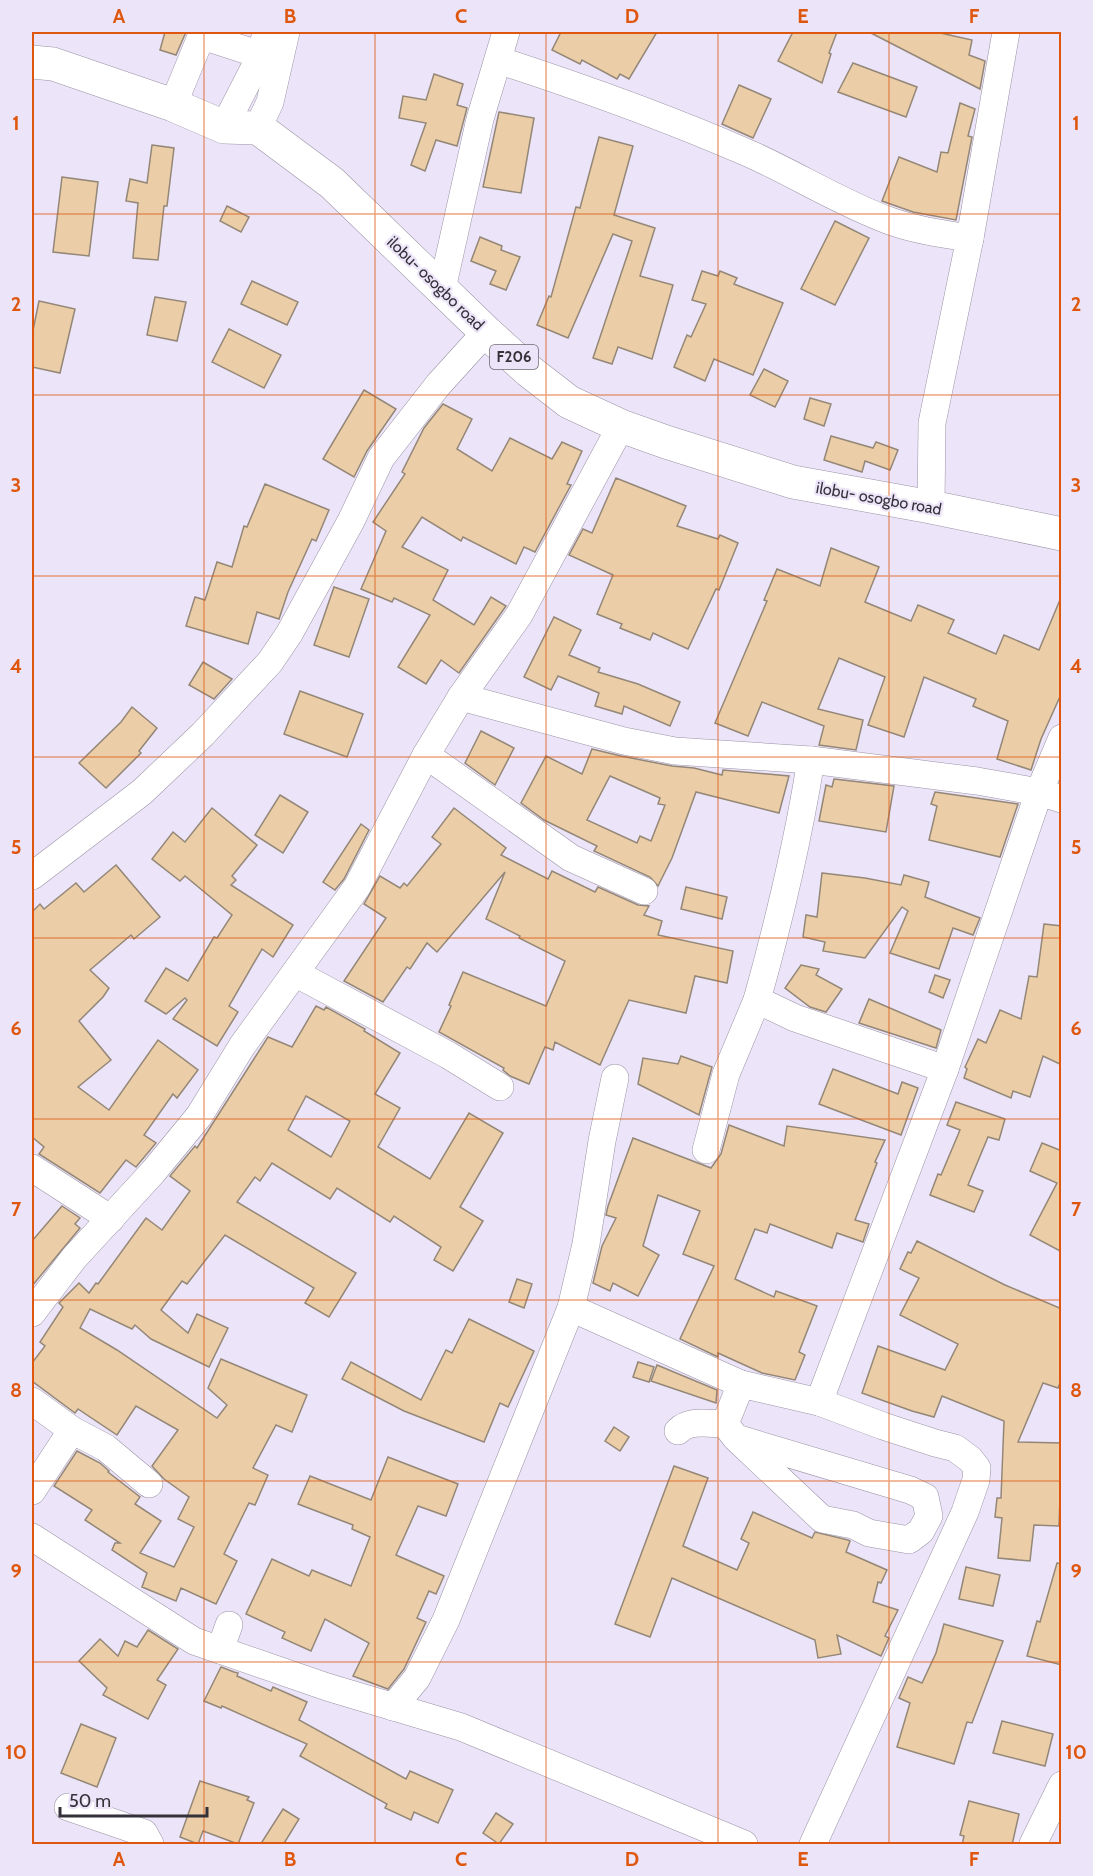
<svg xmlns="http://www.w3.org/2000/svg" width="1093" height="1876" font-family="Cabin,sans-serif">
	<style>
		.building { fill: #ebcea8; stroke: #948777; stroke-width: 1.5; fill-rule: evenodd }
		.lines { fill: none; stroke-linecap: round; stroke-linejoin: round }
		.minor-casing { stroke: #9a93a5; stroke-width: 28 }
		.major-casing { stroke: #9a93a5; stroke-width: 34 }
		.minor { stroke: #fff; stroke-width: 27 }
		.major { stroke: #fff; stroke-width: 33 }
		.grid { fill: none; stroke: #df570e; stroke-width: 1.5; stroke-opacity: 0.55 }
		.labels { text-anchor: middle; stroke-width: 4.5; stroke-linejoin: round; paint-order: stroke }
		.shield { fill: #ece4f8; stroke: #6b6772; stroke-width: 1.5 }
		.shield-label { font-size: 15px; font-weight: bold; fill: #343139 }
		.street-label { font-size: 16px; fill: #343139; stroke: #ece4f8 }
		.neatline { fill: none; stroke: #df570e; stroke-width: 2 }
		.grid-label { font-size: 20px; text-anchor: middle; font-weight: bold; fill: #df570e }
	</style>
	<rect width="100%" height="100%" fill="#ece4f8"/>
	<g class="building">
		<polygon points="165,32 186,32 176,55 160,50"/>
		<polygon points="561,32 657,32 629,79 620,74 617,79 582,60 580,64 552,50"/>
		<polygon points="793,32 837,32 829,53 831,54 822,83 778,61"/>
		<polygon points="869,32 936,32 972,40 969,55 985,61 980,89"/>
		<polygon points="853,63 917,87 906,117 838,92"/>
		<polygon points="434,74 463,84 457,105 467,108 457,146 436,140 425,171 411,165 426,123 399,118 403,96 426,100"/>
		<polygon points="739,85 771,99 753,138 722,124"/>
		<polygon points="960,103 975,109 968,136 972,137 956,220 913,212 882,201 899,157 937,172 941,152 948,153"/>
		<polygon points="499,112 534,118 521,193 483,187"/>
		<polygon points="599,137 633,146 614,215 655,228 640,276 673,285 652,359 618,347 612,364 593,358 632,241 613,234 568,338 537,325 549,296 551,297 576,207 580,208"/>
		<polygon points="152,145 174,148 167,206 164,206 158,260 133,258 138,203 126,201 130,179 147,183"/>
		<polygon points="62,177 98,182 89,256 53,252"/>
		<polygon points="227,206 249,217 241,232 220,221"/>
		<polygon points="835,221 869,238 835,305 801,289"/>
		<polygon points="480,237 502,246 501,250 520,257 506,290 490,284 496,271 471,261"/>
		<polygon points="702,271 718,276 720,271 737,278 734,284 783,303 753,375 714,359 705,381 674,367 687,335 691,337 706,304 692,300"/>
		<polygon points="252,281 298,302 287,325 241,304"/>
		<polygon points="155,297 186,302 177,341 147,335"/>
		<polygon points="39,301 75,309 60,373 32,367 32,335"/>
		<polygon points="229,329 281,355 264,388 212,362"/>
		<polygon points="764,369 788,381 775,407 750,395"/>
		<polygon points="364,390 396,409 367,451 354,477 323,459"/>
		<polygon points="810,398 831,404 824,426 804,419"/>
		<polygon points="443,404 472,419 457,449 492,471 510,438 552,459 562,442 582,451 567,484 571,485 535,552 524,547 516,564 463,537 461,541 422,517 402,547 448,570 433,600 474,625 491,597 506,606 459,673 441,660 426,684 398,667 430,615 394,598 392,602 361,589 386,531 373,522 405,474 402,472 424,428"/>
		<polygon points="831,436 873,448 876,442 898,450 890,470 865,461 862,472 824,460"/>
		<polygon points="616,478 686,506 677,526 718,539 720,535 738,543 719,590 716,589 688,649 653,633 650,640 620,628 622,624 597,614 613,575 569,555 583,529 592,533"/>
		<polygon points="265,484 329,510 316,541 312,539 288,592 279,619 257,612 248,644 186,626 195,597 205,600 217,562 232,567 244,526 247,527"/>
		<polygon points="831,548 879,567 865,602 911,621 918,605 954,620 948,633 996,654 1004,635 1039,650 1062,595 1062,692 1041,739 1031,770 997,759 1008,721 973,706 976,699 924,677 904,737 868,725 885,677 839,658 818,709 863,720 856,750 819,745 824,726 762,702 748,736 715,723 767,601 764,600 777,569 820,586"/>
		<polygon points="334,587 369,599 349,657 314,645"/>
		<polygon points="554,617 581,630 569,655 600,668 598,672 638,684 680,702 670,726 624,706 622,714 595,706 599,693 558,676 551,690 524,677"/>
		<polygon points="203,662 232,679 214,699 189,685"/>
		<polygon points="300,691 363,714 347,757 284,734"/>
		<polygon points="132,707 157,728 139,751 141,753 106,788 79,763 121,722"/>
		<polygon points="481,731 514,748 495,785 465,763"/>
		<path d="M592,749L621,756L672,766L694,768L722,775L723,770L789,776L779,813L696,792L672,858L658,886L650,877L594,851L597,846L544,820L521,803L546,756L582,774ZM610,776L660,798L658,804L665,805L651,841L640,836L637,843L587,820Z"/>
		<polygon points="834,779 894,786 886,832 819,821 826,785 832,787"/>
		<polygon points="935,792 1018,804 1000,857 929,840 937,806 931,804"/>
		<polygon points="280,795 308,812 283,853 255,835"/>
		<polygon points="212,808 257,845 232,876 236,880 231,885 293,925 273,957 262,949 229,1006 238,1012 217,1046 173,1019 187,1000 185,998 166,1014 145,1001 166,968 188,981 214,937 217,938 232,915 185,876 180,881 152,859 173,832 185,842"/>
		<polygon points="454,808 506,848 501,855 548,879 552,871 595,892 598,887 638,905 649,906 644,915 662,921 658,935 733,951 727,983 695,976 686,1013 629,1000 600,1065 555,1042 553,1050 545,1047 529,1084 510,1076 503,1070 504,1068 439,1032 451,1006 449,1005 463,972 546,1006 565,961 519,938 520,936 486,919 505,872 437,952 427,943 410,969 407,967 383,1002 344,981 386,918 364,904 380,876 400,888 404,883 407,886 441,844 432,837"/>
		<polygon points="361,824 369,830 344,879 335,890 323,882"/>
		<polygon points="116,865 160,917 134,939 131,935 90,970 109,988 103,997 79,1021 111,1060 78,1087 109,1110 158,1040 198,1070 177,1098 173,1094 144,1135 156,1143 136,1167 126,1160 100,1193 39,1154 44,1147 32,1137 32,912 40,904 44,909 76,883 84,892"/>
		<polygon points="822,873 865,878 901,885 904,875 929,882 925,897 980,918 973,935 953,928 939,969 890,953 908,911 902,907 865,958 823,951 825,942 803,937 806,915 817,917"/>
		<polygon points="686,887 727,897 722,919 681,909"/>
		<polygon points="1044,924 1062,926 1062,1065 1043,1056 1030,1097 1013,1091 1011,1098 964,1078 967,1069 965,1067 978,1039 986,1043 1000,1010 1021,1019 1029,976 1037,977"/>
		<polygon points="801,965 819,969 816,975 842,989 826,1012 810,1007 785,988"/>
		<polygon points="935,975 950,980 943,998 929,992"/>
		<polygon points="869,999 941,1030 936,1048 859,1023"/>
		<path d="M316,1006L324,1010L326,1007L365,1029L364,1031L400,1053L375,1094L400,1108L378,1147L430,1179L469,1113L503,1133L460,1207L483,1221L453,1271L434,1260L441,1247L394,1216L390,1222L337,1188L330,1199L272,1163L260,1181L255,1177L237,1202L356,1273L329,1317L305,1303L314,1288L225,1235L187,1284L182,1281L161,1310L188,1333L197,1314L228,1328L209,1367L151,1339L135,1325L132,1329L90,1309L80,1328L117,1350L217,1418L227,1405L208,1388L221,1359L307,1395L292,1432L276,1425L253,1468L268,1475L255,1505L249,1503L224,1554L237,1561L216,1604L181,1588L176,1601L142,1587L147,1573L112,1550L115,1543H120L85,1520L92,1510L54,1486L77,1451L100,1463L109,1471L108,1472L140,1497L135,1504L161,1521L140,1553L174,1567L194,1527L178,1519L189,1497L164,1479L152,1466L178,1430L136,1406L117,1435L78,1409L75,1413L32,1381V1363L45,1346L40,1342L63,1307L59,1303L79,1283L89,1293L96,1283L98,1284L146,1218L162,1230L190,1191L170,1176L195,1146L197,1148L268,1037L292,1047ZM306,1096L350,1121L331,1157L288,1130Z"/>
		<polygon points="681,1056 712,1067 699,1115 638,1084 643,1058 678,1064"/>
		<polygon points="833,1069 898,1094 902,1082 918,1088 901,1135 819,1104"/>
		<polygon points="956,1102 1005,1119 999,1140 988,1137 968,1185 983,1191 974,1212 930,1195 938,1174 941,1175 960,1130 947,1125"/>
		<polygon points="729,1125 784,1146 787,1126 885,1140 875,1162 877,1163 855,1220 869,1224 863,1242 837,1233 832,1248 770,1224 767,1233 755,1229 735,1279 774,1297 776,1291 817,1306 799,1352 805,1355 795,1380 762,1373 718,1353 718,1357 680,1339 714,1266 683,1254 700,1211 658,1195 643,1246 659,1255 638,1296 613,1283 610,1291 593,1283 602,1246 616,1218 606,1215 608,1206 633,1138 711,1168 721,1154"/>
		<polygon points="1042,1143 1062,1151 1062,1252 1030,1235 1057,1183 1030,1171"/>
		<polygon points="62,1206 80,1218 75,1224 80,1228 32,1286 32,1241"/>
		<polygon points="917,1241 1005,1285 1062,1309 1062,1378 1058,1388 1043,1383 1018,1442 1062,1443 1059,1526 1034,1525 1030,1561 998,1558 1002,1518 995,1517 997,1498 1001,1498 1004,1421 942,1396 934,1417 912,1411 862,1393 878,1346 945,1370 958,1344 900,1315 919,1278 900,1269 908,1252 911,1253"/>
		<polygon points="517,1279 532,1284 524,1308 509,1302"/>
		<polygon points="469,1319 534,1351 508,1407 500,1403 484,1442 404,1411 342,1379 351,1362 421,1400 446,1350 452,1353"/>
		<polygon points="638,1362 654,1367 649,1382 633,1377"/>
		<polygon points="657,1365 717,1390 716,1403 651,1381"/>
		<polygon points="614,1427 629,1437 620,1451 605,1441"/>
		<polygon points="388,1457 458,1484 446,1516 418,1506 396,1555 444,1576 436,1594 429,1591 417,1618 426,1622 404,1669 388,1689 353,1676 369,1643 325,1619 311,1651 282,1638 285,1632 246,1614 272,1559 309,1576 312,1570 351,1586 370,1537 352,1529 353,1525 298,1504 310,1476 371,1500"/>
		<polygon points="674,1466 708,1478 683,1546 737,1570 749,1543 741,1539 753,1512 812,1538 815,1532 848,1540 850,1541 846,1552 887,1570 881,1583 878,1582 873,1602 898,1610 885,1636 889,1638 881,1656 837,1635 841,1654 818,1658 815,1640 672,1578 650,1637 615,1624"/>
		<polygon points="1057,1563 1062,1564 1062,1665 1027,1656 1037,1621 1040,1622"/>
		<polygon points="966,1567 1000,1575 993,1606 959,1599"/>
		<polygon points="944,1624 1003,1641 972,1723 967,1722 954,1764 897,1747 910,1703 899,1698 908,1677 922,1683 936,1653"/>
		<polygon points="148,1630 178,1649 157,1680 166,1685 148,1719 103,1695 107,1688 79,1661 100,1639 118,1656 125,1641 137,1647"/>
		<polygon points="221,1667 234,1672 238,1673 237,1676 271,1691 273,1687 307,1702 299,1720 406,1779 410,1771 453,1790 438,1823 414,1812 411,1820 385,1808 387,1804 300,1756 307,1744 222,1706 221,1708 204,1701"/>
		<polygon points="1002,1721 1053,1734 1045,1766 993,1753"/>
		<polygon points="81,1724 116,1738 97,1787 61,1773"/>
		<polygon points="200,1781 249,1797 247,1800 254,1803 238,1844 203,1831 198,1844 180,1837"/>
		<polygon points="969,1801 1019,1814 1012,1845 962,1845 964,1836 960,1835"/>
		<polygon points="283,1809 299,1819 283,1845 260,1845"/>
		<polygon points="496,1813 513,1824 499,1844 483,1833"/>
	</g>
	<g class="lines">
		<g class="minor-casing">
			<g id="minor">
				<polyline points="202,36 261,55"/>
				<path d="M498,60C584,88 668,118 750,154C797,175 841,203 890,221C915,230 943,234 970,238"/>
				<polyline points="173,105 203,32"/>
				<polyline points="224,127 261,55 266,32"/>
				<polyline points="258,128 270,102 286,32"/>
				<polyline points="442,289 480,119 506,32"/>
				<polyline points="931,507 932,423 970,238 1006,32"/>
				<polyline points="461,697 624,741 675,751 811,760 977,781 1039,792 1062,799"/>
				<polyline points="426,755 571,858 644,891"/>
				<path d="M811,760C798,841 779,921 757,1000L795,1018L945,1069"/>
				<polyline points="32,876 142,792 203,734 270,662 289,634 351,521 381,458 438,385 486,332"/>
				<polyline points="295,973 448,1055 500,1087"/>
				<polyline points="706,1150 726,1074 757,1000"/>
				<polyline points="32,1168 111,1219"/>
				<polyline points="571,1308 741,1384 819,1402 883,1426 935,1443 955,1448 970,1459 977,1468 976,1480 965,1512 813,1844"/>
				<polyline points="32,1313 74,1258 153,1172 199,1116 242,1046 357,887 426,755 461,697 519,615 621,426"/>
				<polyline points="32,1401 72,1430 106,1448 149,1484"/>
				<polyline points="819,1402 945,1069 1039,792 1062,738"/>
				<path d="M678,1431C690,1419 709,1424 725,1424"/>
				<polyline points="736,1438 822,1519 853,1525 869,1533 909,1540 921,1531 929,1516 925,1497 910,1490 736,1438 725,1424 741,1384"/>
				<polyline points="32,1491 72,1430"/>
				<polyline points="32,1537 194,1641 327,1687 461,1727 744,1844"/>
				<polyline points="220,1650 229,1625"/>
				<polyline points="393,1707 417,1678 446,1620 571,1308 586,1244 602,1141 615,1078"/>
				<polyline points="68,1807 144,1833 150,1844"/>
				<polyline points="1033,1844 1062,1785"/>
			</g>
		</g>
		<g class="major-casing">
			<polyline id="major" points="32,62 53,64 173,105 224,127 258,128 332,183 486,332 529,371 569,402 621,426 666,442 793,482 931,507 1062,534"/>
		</g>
		<use href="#minor" class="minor"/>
		<use href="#major" class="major"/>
	</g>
	<path class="grid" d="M204,32V1844M375,32V1844M546,32V1844M718,32V1844M889,32V1844M32,214H1062M32,395H1062M32,576H1062M32,757H1062M32,938H1062M32,1119H1062M32,1300H1062M32,1481H1062M32,1662H1062"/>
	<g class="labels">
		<rect class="shield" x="490" y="345" width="48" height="24" rx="4.5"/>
		<g class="shield-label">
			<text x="514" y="362">F206</text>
		</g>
		<g class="street-label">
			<text transform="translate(436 283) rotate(44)" y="6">ilobu- osogbo road</text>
			<text transform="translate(879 498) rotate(10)" y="6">ilobu- osogbo road</text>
		</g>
	</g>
	<rect width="1093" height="1876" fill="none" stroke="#ece4f8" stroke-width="66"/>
	<path d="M60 1807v9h147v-9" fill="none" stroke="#343139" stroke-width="3"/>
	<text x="69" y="1807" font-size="18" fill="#343139" stroke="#ece4f8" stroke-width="4.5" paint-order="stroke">50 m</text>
	<rect x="33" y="33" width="1027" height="1810" class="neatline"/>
	<g class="grid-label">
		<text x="119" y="23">A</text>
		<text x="290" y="23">B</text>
		<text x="461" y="23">C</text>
		<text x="632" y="23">D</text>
		<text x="803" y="23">E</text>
		<text x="974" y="23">F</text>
		<text x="16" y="130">1</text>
		<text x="1076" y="130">1</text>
		<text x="16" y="311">2</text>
		<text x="1076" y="311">2</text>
		<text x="16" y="492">3</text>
		<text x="1076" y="492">3</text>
		<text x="16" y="673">4</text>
		<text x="1076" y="673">4</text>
		<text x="16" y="854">5</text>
		<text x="1076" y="854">5</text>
		<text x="16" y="1035">6</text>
		<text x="1076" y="1035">6</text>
		<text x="16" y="1216">7</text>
		<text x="1076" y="1216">7</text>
		<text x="16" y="1397">8</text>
		<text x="1076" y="1397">8</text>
		<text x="16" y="1578">9</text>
		<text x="1076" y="1578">9</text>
		<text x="16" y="1759">10</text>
		<text x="1076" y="1759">10</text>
		<text x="119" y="1866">A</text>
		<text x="290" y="1866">B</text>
		<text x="461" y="1866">C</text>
		<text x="632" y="1866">D</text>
		<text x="803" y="1866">E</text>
		<text x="974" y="1866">F</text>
	</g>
</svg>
